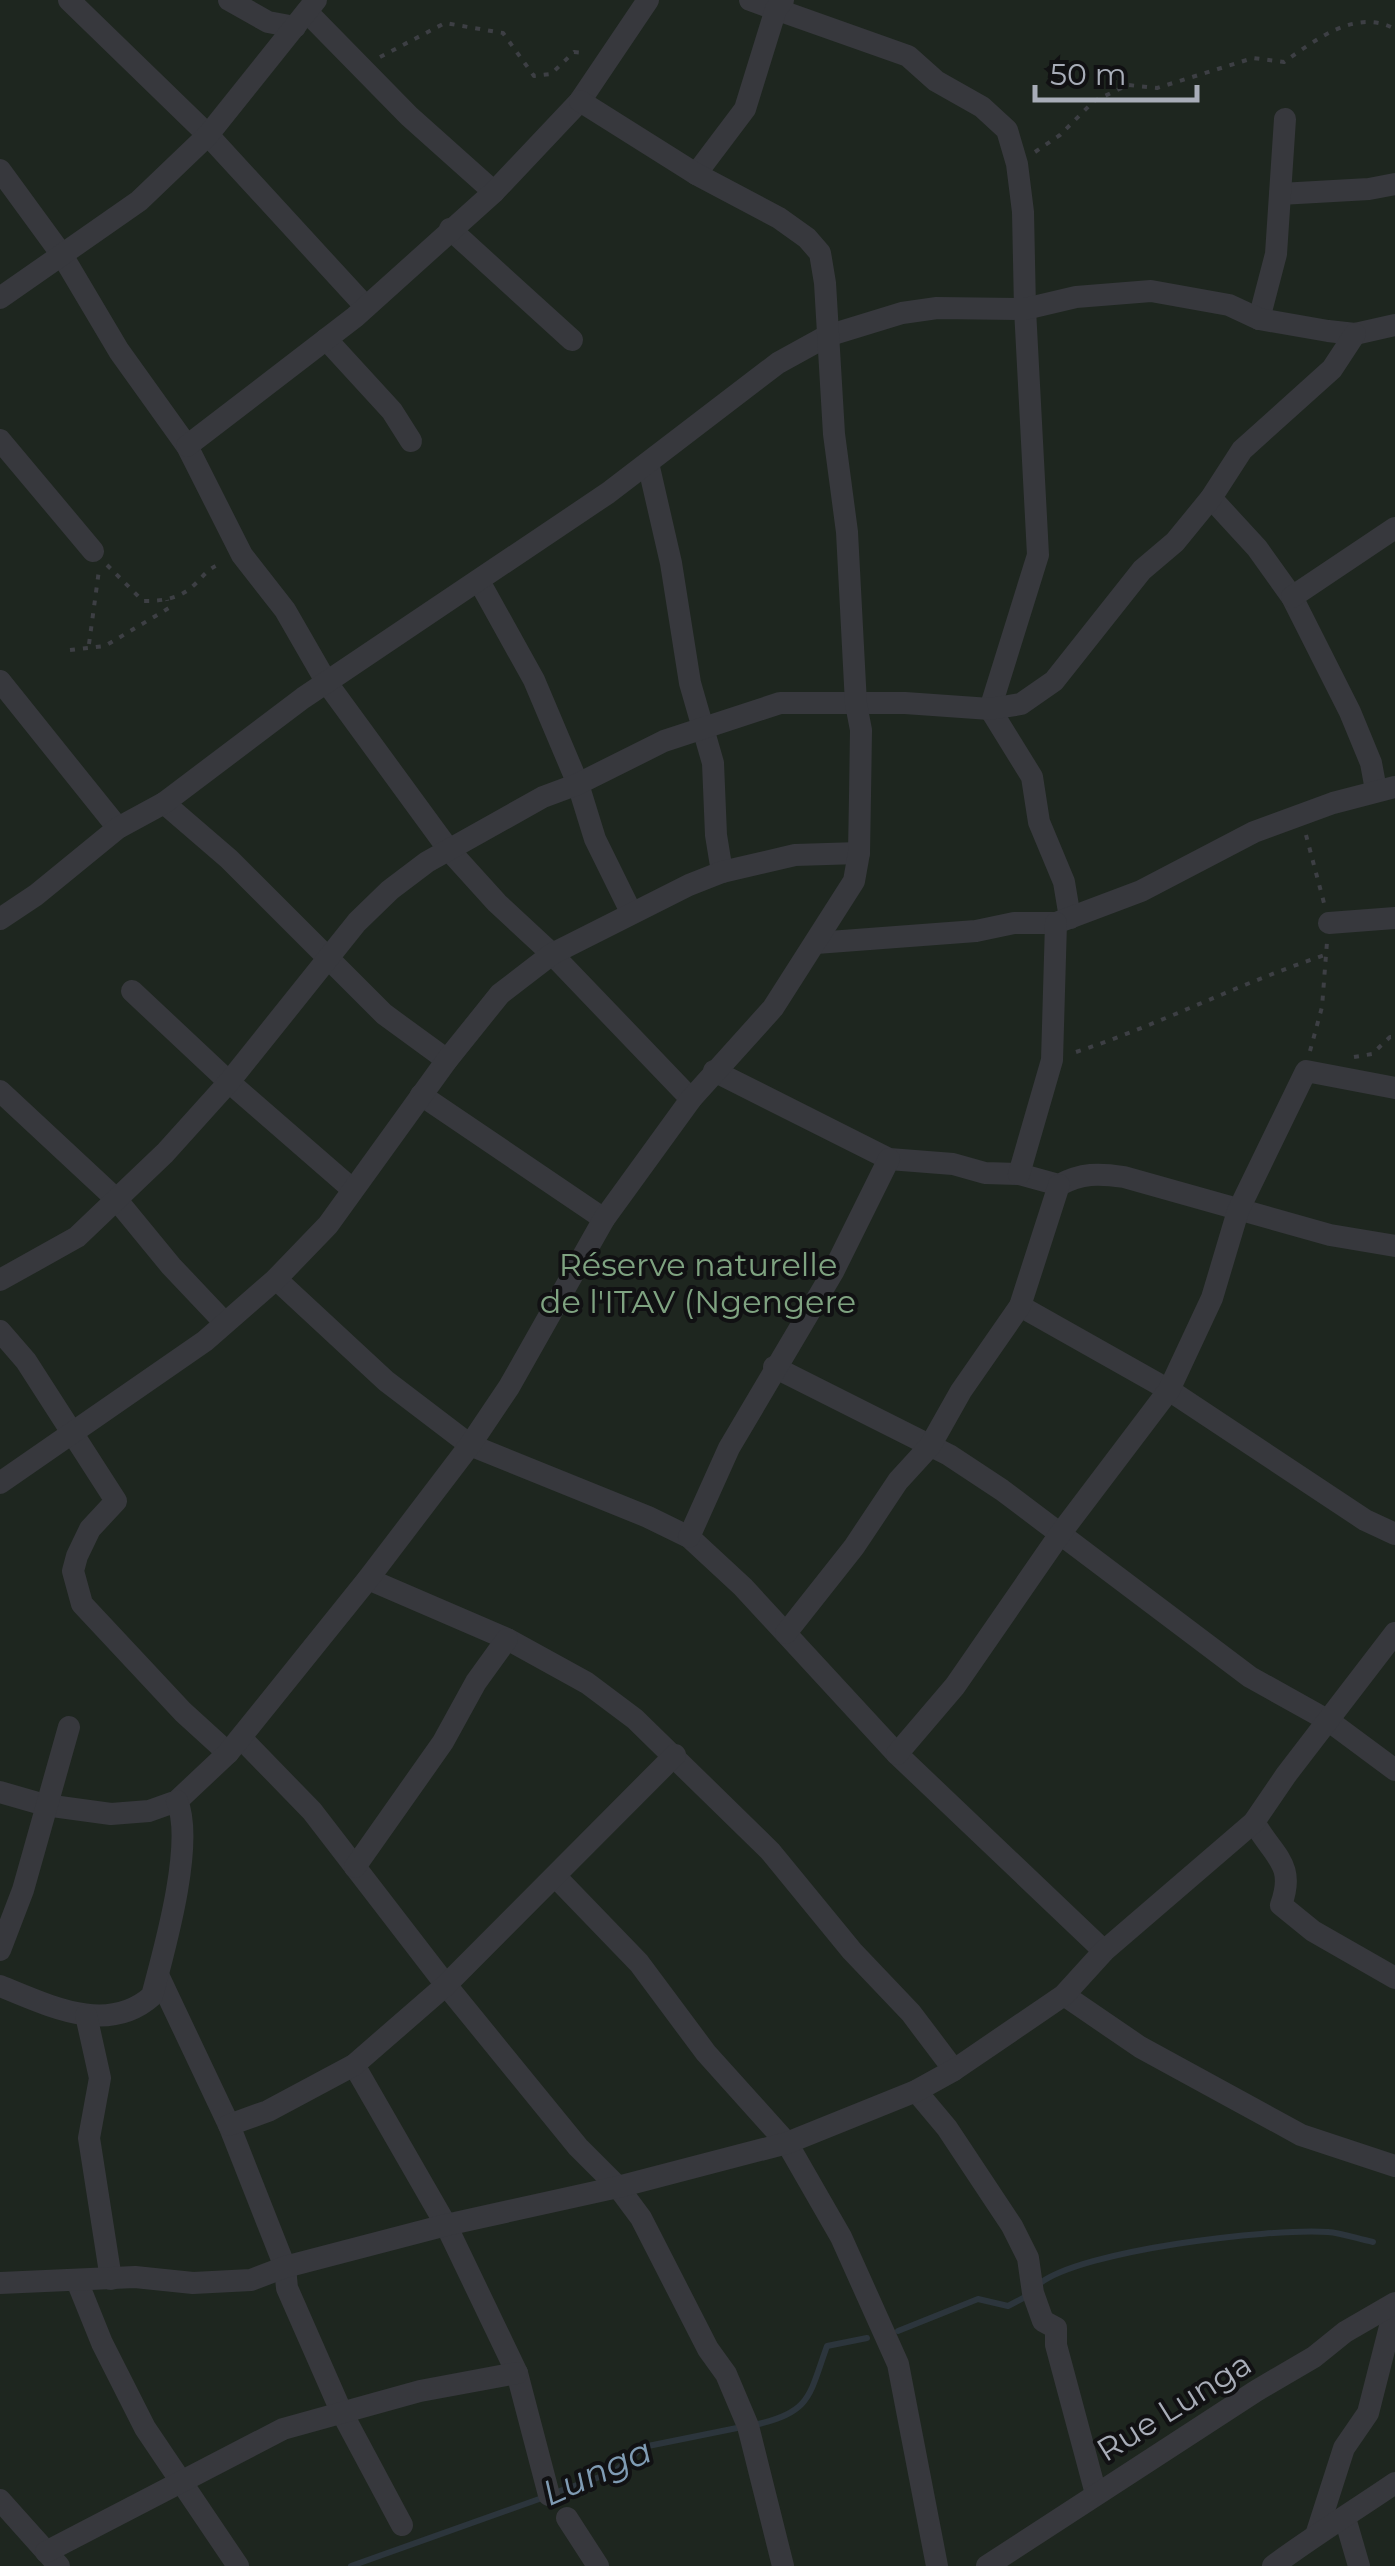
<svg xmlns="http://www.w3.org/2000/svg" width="1395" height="2566" font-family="Montserrat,sans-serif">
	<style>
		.green { fill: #1e261f }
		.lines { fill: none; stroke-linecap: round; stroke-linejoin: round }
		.stream { stroke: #2c353c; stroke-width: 6 }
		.path { stroke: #3d3f44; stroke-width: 4; stroke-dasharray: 5 8; stroke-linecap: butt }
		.minor { stroke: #37383d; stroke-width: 22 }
		.labels { text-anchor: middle; stroke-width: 8; stroke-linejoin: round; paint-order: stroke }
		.park-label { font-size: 32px; fill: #7fa381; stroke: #111113 }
		.street-label { font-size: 32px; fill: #a8adb8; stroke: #111113 }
		.water-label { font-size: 35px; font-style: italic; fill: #7f9bb3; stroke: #111113 }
	</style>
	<rect width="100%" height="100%" fill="#161618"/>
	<rect class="green" x="0" y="0" width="1395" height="2566"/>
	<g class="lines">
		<g class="stream">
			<path d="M1039,2284C1082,2250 1269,2228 1328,2232C1342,2233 1358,2239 1373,2242"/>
			<polyline points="898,2331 978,2299 1008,2306 1027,2296"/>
			<path d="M754,2425C811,2413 809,2396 827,2346L867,2338"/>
			<polyline points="554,2493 614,2472 643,2447 742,2427"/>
			<polyline points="351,2566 542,2498"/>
		</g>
		<g class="path">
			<polyline points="380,57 445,23 503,33 534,76 551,74 574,52 585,53"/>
			<path d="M1035,152L1060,135L1094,101L1128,85L1157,88L1253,58L1284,62C1317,39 1356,8 1395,29"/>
			<path d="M107,565L143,601C162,601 179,599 193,586C203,577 207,569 220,564"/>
			<polyline points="89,644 99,570"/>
			<polyline points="70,650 105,646 169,608 167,600"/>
			<polyline points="1306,835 1324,903"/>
			<polyline points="1310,1051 1322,1007 1327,942"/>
			<path d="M1076,1052C1161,1024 1240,983 1325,955"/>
			<polyline points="1354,1057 1372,1054 1390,1037 1395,1037"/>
		</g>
		<g class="minor">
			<polyline points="69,0 208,135 366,307"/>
			<polyline points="229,0 268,22 295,27"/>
			<polyline points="750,0 908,56 936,81 982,107 1007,130 1017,164 1023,212 1025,309 1038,555 990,709 1032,777 1039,822 1064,882 1070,918"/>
			<polyline points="307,12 409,116 494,192"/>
			<polyline points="0,170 62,255 119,351 187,446 242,555 285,610 327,683 449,850 497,903 552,954 691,1099"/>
			<polyline points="696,174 745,109 776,9 783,0"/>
			<polyline points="1280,194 1369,189 1395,184"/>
			<polyline points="450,229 572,340"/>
			<polyline points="0,298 139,201 208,135 316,0"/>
			<polyline points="1259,319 1276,254 1285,119"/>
			<polyline points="326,339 392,411 411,441"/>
			<polyline points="0,440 93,551"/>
			<polyline points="187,446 355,317 494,192 580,101 648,0"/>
			<polyline points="648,463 671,563 690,683 713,763 716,835 722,872"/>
			<polyline points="1211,498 1257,548 1292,597 1350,712 1371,763 1376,790"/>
			<polyline points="479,581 534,680 578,784 595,839 631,912"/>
			<polyline points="1292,597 1395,528"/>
			<polyline points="0,681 118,828"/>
			<polyline points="164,803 229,859 384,1014 447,1060"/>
			<polyline points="0,919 36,895 118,828 164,803 303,698 608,493 778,363 827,336 902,313 937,308 1025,309 1076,297 1151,291 1229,305 1259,319 1328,331 1355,334 1395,325"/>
			<polyline points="1329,923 1395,918"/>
			<polyline points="816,943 976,931 1014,923 1056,923 1141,891 1254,832 1333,803 1395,787"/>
			<polyline points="132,991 229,1082 352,1189"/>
			<path d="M714,1071L889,1159L953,1164L985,1173L1019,1174L1059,1185C1082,1173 1098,1173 1124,1177L1330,1235L1395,1246"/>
			<polyline points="0,1091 116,1199 171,1266 224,1322"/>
			<polyline points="421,1095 604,1219"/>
			<polyline points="1019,1174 1052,1060 1056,923"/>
			<polyline points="276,1279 386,1381 470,1445 648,1517 689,1537 743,1587 897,1754 1104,1951"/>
			<polyline points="0,1280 77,1237 165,1153 229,1082 357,922 390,890 427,862 543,797 578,784 664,741 780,703 905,703 990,709 1021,704 1054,681 1142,570 1175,542 1211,498 1242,450 1332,369 1355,334"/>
			<polyline points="1020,1306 1169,1390 1365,1520 1395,1534"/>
			<polyline points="0,1331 26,1361 116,1501 90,1529 77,1556 73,1571 82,1604 183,1712 228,1753"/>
			<polyline points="774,1367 949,1455 1002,1490 1250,1677 1329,1721 1395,1770"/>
			<polyline points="0,1483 205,1341 276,1279 328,1225 447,1060 500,994 552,954 689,885 722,872 795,855 859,853"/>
			<polyline points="689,1537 729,1448 833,1272 889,1159"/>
			<polyline points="368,1579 507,1639 587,1683 635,1719 770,1851 852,1951 911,2013 954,2070"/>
			<polyline points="786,1633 854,1547 898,1481 930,1446 961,1391 1020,1306 1059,1185"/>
			<polyline points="241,1738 312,1811 446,1985 578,2147 618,2187 641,2218 708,2349 726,2374 748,2426 783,2566"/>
			<polyline points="897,1754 955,1686 1060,1534 1169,1390 1212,1298 1238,1211 1306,1071 1395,1088"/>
			<polyline points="0,1792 45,1805 111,1814 149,1811 177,1801 228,1753 368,1579 470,1445 509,1387 604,1219 691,1099 773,1008 854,881 859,853 860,796 861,730 856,704 847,532 834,434 825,283 820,253 807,238 779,218 696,174 580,101"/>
			<path d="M1254,1822C1274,1857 1296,1864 1281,1905L1313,1931L1395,1978"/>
			<polyline points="355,1867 443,1742 476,1682 507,1639"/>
			<polyline points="556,1877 639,1963 706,2053 787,2143 841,2237 898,2364 937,2566"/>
			<polyline points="0,1950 23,1890 69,1727"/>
			<polyline points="158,1975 229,2125 285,2267 287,2288 341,2411 402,2525"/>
			<path d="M0,1986C48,2005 107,2036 152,1996C164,1951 195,1843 177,1801"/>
			<polyline points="1064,1995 1140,2047 1301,2135 1395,2166"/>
			<polyline points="86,2015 100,2078 89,2138 111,2279"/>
			<polyline points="354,2065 446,2225 517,2373 549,2495"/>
			<polyline points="916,2091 947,2128 1012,2226 1028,2258 1033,2293 1043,2321 1056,2328 1056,2345 1096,2494"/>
			<polyline points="229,2125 268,2111 354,2065 446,1985 675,1755"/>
			<polyline points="77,2281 102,2343 145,2428 238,2566"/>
			<polyline points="0,2283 135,2277 193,2283 251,2280 285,2267 446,2225 618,2187 787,2143 916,2091 954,2070 1064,1995 1104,1951 1254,1822 1286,1775 1395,1633"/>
			<polyline points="0,2500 59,2566"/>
			<polyline points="567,2518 598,2566"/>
			<polyline points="1345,2518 1359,2566"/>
			<polyline points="1317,2532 1344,2448 1368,2413 1395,2307"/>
			<polyline points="46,2552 283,2429 420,2391 517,2373"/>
			<polyline points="987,2566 1256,2391 1314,2357 1345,2332 1395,2303"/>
			<path d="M1273,2566C1313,2536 1354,2511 1395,2483"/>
		</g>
	</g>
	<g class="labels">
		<g class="park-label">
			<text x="698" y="1276">Réserve naturelle<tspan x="698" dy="37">de l'ITAV (Ngengere</tspan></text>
		</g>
		<g class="street-label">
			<text transform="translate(1174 2407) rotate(-32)" y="11">Rue Lunga</text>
		</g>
		<g class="water-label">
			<text transform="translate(597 2472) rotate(-24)" y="12">Lunga</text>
		</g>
	</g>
	<path d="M1035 85v15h162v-15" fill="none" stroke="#a8adb8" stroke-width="5"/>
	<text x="1050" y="85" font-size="30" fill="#a8adb8" stroke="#111113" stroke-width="8" paint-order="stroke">50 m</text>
</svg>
